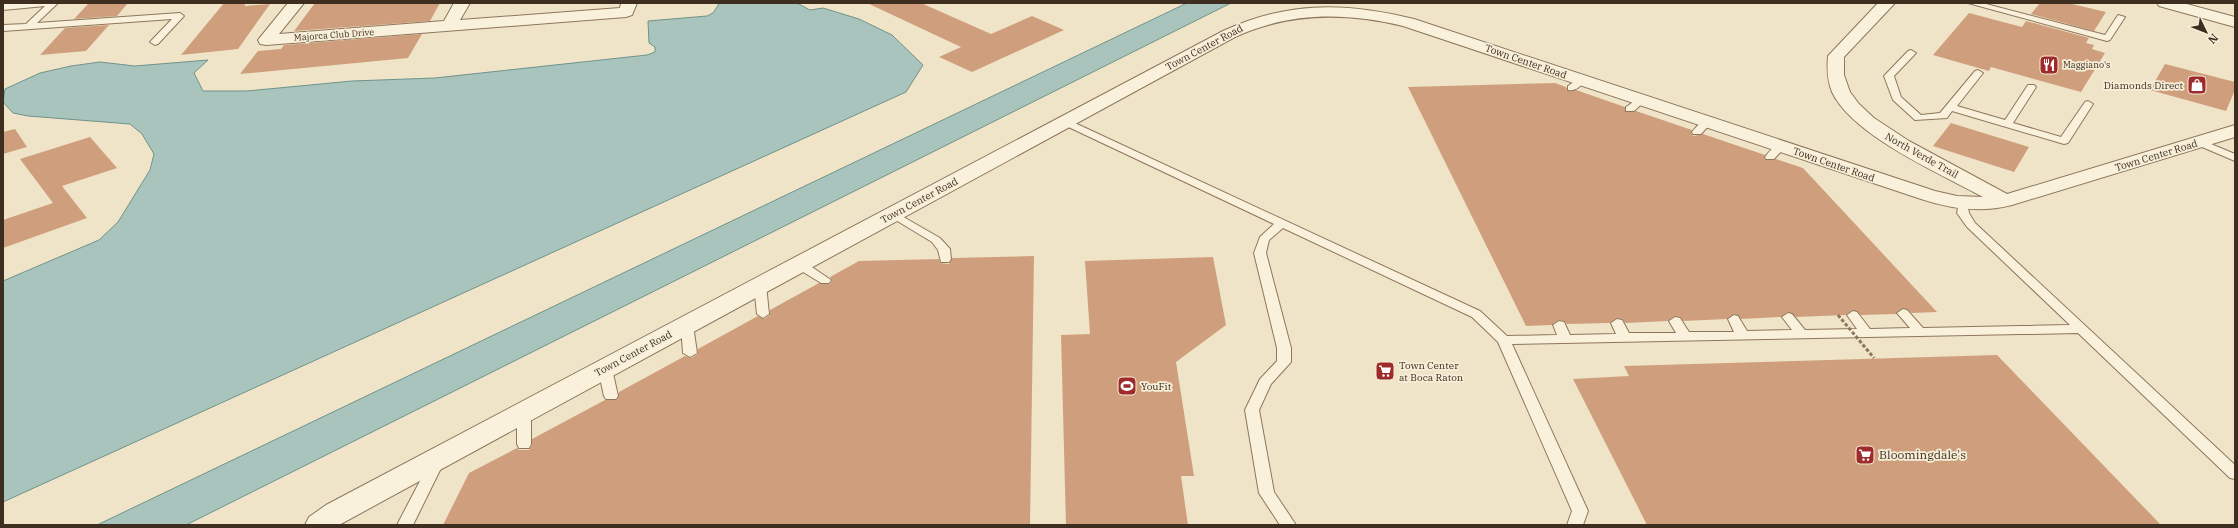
<svg xmlns="http://www.w3.org/2000/svg" width="2238" height="528" font-family="'IBM Plex Serif',serif">
	<style>
		.water { fill: #a9c4bc; stroke: #6f938a }
		.building { fill: #cf9f7d }
		.lines { fill: none; stroke-linecap: round; stroke-linejoin: round }
		.service-casing { stroke: #8d765c; stroke-width: 2 }
		.minor-casing { stroke: #8d765c; stroke-width: 2 }
		.tertiary-casing { stroke: #8d765c; stroke-width: 2 }
		.service { fill: #faf1dc; fill-rule: evenodd }
		.minor { fill: #faf1dc; fill-rule: evenodd }
		.tertiary { fill: #faf1dc; fill-rule: evenodd }
		.path-bridge { stroke: #8d765c; stroke-width: 3; stroke-dasharray: 3.5 2; stroke-linecap: butt }
		.labels { text-anchor: middle; stroke-width: 3.5; stroke-linejoin: round; paint-order: stroke }
		.far-street-label { font-size: 9px; fill: #3d2e20; stroke: #f7eed8 }
		.far-poi-label { font-size: 9px; fill: #3d2e20; stroke: #f7eed8; text-anchor: start }
		.street-label { font-size: 10px; fill: #3d2e20; stroke: #f7eed8 }
		.poi-label { font-size: 10px; fill: #3d2e20; stroke: #f7eed8; text-anchor: start }
		.near-poi-label { font-size: 12px; fill: #3d2e20; stroke: #f7eed8; text-anchor: start }
	</style>
	<rect width="100%" height="100%" fill="#f0e4c8"/>
	<g class="water">
		<polygon points="715,3 797,3 810,10 823,8 859,19 892,35 923,65 906,92 3,502 3,281 99,240 118,222 150,170 154,154 142,134 130,124 28,116 13,113 3,102 5,89 40,73 71,66 100,62 135,66 208,60 194,73 203,91 247,91 352,81 435,78 647,55 655,52 655,47 649,43 648,21 707,16 713,13 719,4"/>
		<polygon points="1187,3 1231,3 186,525 97,525"/>
	</g>
	<g class="building">
		<polygon points="89,3 128,3 117,16 74,19"/>
		<polygon points="224,3 245,3 245,6 270,4 238,49 181,55"/>
		<polygon points="315,3 440,3 430,21 294,31"/>
		<polygon points="867,3 921,3 991,34 1032,16 1064,30 972,72 939,57 961,47"/>
		<polygon points="2040,3 2068,3 2106,12 2094,31 2031,14"/>
		<polygon points="1969,13 2022,27 2026,21 2089,38 2086,43 2094,45 2092,49 2105,53 2081,92 1991,67 1989,71 1933,55"/>
		<polygon points="109,25 86,51 40,55 65,28"/>
		<polygon points="422,34 408,58 240,74 258,51 281,49 284,45"/>
		<polygon points="2165,64 2235,82 2235,90 2226,111 2150,90"/>
		<polygon points="1555,83 1566,87 1568,91 1576,90 1625,107 1626,112 1636,111 1692,130 1691,133 1693,136 1703,134 1765,155 1764,158 1766,160 1776,159 1803,168 1937,312 1912,313 1903,308 1896,314 1861,315 1853,310 1846,315 1796,317 1788,312 1781,317 1741,319 1734,314 1727,319 1683,321 1680,317 1675,316 1668,321 1625,323 1622,319 1617,318 1610,323 1567,324 1564,321 1559,320 1552,325 1526,326 1408,87"/>
		<polygon points="1951,123 2029,147 2014,172 1933,146"/>
		<polygon points="15,129 27,147 3,154 3,132"/>
		<polygon points="90,137 117,168 62,186 87,218 3,248 3,220 53,203 20,159"/>
		<polygon points="1034,256 1030,525 443,525 469,473 517,448 519,450 529,450 532,445 532,439 605,400 617,400 619,392 685,356 691,358 698,354 698,349 758,316 764,319 770,315 770,310 819,283 830,284 832,280 830,277 859,261 939,259 940,263 949,264 952,258"/>
		<polygon points="1213,257 1226,325 1176,362 1194,476 1181,476 1188,525 1066,525 1061,335 1090,334 1085,261"/>
		<polygon points="1997,355 2161,525 1647,525 1573,379 1629,376 1624,366"/>
	</g>
	<g class="lines">
		<g class="service-casing">
			<g id="service">
				<polygon points="21,3 58,3 37,23 180,13 184,16 158,44 155,45 150,42 172,19 3,31 3,25 26,24 45,6 3,10 3,4"/>
				<polygon points="1968,3 1982,3 2105,35 2118,15 2125,17 2110,40 2107,41"/>
				<polygon points="1911,50 1916,53 1894,76 1901,97 1921,115 1940,113 1975,71 1978,70 1983,73 1957,106 2005,120 2028,85 2034,85 2036,87 2013,123 2061,137 2085,102 2088,101 2093,104 2068,143 2064,144 1952,111 1947,118 1915,120 1893,100 1884,76 1908,51"/>
				<path d="M1582,76L1587,79C1582,85 1575,92 1568,90V86Z"/>
				<polygon points="1642,96 1645,97 1645,101 1634,111 1626,111 1626,107"/>
				<polygon points="1064,118 1480,311 1507,336 1557,335 1553,325 1559,321 1564,322 1570,335 1616,334 1611,323 1617,319 1622,320 1629,333 1676,333 1669,321 1675,317 1680,318 1689,332 1734,332 1728,319 1734,315 1738,316 1747,331 1792,330 1782,317 1788,313 1792,314 1805,330 1857,329 1847,315 1853,311 1857,312 1870,329 1910,328 1897,313 1903,309 1907,310 1923,328 2070,325 1967,227 1957,213 1959,202 1967,202 1969,213 1975,223 2235,465 2235,479 2230,478 2078,333 1512,344 1588,511 1583,525 1567,525 1572,511 1498,342 1472,317 1283,228 1269,240 1266,253 1291,348 1291,362 1271,384 1259,410 1274,492 1296,525 1280,525 1259,493 1245,410 1260,379 1277,361 1277,348 1254,253 1260,237 1274,224 1060,123 1059,121"/>
				<path d="M1708,118L1713,121L1701,134H1693L1692,132C1696,127 1702,120 1708,118Z"/>
				<polygon points="2199,139 2235,154 2235,161 2195,144 2194,142 2195,140"/>
				<path d="M1781,143L1786,146L1774,159H1766L1765,157C1769,152 1775,144 1781,143Z"/>
				<polygon points="893,211 940,238 950,249 951,259 949,262 941,262 938,250 932,242 889,216 887,214"/>
				<polygon points="799,260 803,261 831,280 829,283 821,283 795,267 793,264 795,261"/>
				<polygon points="760,281 766,285 769,314 763,318 757,314 754,285"/>
				<polygon points="687,321 693,325 697,353 690,357 683,353 681,325"/>
				<polygon points="605,365 610,366 612,369 618,396 616,399 606,399 604,396 598,369 600,366"/>
				<polygon points="524,407 529,409 531,412 531,444 529,448 519,448 517,444 517,412 519,409"/>
				<polygon points="438,455 443,456 445,460 413,525 397,525 433,456"/>
			</g>
		</g>
		<g class="minor-casing">
			<g id="minor">
				<polygon points="288,3 304,3 279,34 444,21 454,3 470,3 460,20 620,8 621,3 637,3 632,15 626,17 266,45 260,44 258,40"/>
				<path d="M1878,3H1895L1844,57V75L1850,92L1859,104L1874,118L1909,141L2007,194L2235,125V137L2012,205C1981,213 1951,209 1921,199L1403,26C1345,12 1289,12 1235,37L339,525H305L309,517L326,505L1223,31C1287,1 1346,2 1414,19L1935,191L1957,196L1983,197C1941,174 1853,136 1832,92C1827,80 1827,69 1828,56Z"/>
			</g>
		</g>
		<g class="tertiary-casing">
			<polygon id="tertiary" points="2157,3 2183,3 2235,17 2235,27 2159,6"/>
		</g>
		<use href="#service" class="service"/>
		<use href="#minor" class="minor"/>
		<use href="#tertiary" class="tertiary"/>
		<polyline class="path-bridge" points="1838,315 1874,358"/>
	</g>
	<defs>
		<g id="restaurant-square" transform="scale(1)"><rect x="-9" y="-9" width="18" height="18" rx="4" fill="#9e2a2b" stroke="#f7eed8"/><path d="M-5-6h1v4h1v-4h1v4h1v-4h1v5L-1.5 .5V6h-2V.5L-5-1ZM5-6V6H3V1.5H1.5Q1.5-4 5-6Z" fill="#fff"/></g>
		<g id="shop-square" transform="scale(1)"><rect x="-9" y="-9" width="18" height="18" rx="4" fill="#9e2a2b" stroke="#f7eed8"/><path d="M-5-2.5h2.3a2.7 3.5 0 0 1 5.4 0H5L5.5 6h-11ZM-1.5-2.5h3a1.5 2.3 0 0 0-3 0Z" fill="#fff"/></g>
		<g id="supermarket-square" transform="scale(1)"><rect x="-9" y="-9" width="18" height="18" rx="4" fill="#9e2a2b" stroke="#f7eed8"/><path d="M-6-5.5h2.5l.6 2H6L4.5 2H-2.5L-4.4-4H-6ZM-1.5 3.2a1.3 1.3 0 1 0 .1 0ZM3 3.2a1.3 1.3 0 1 0 .1 0Z" fill="#fff"/></g>
		<g id="stadium-square" transform="scale(1)"><rect x="-9" y="-9" width="18" height="18" rx="4" fill="#9e2a2b" stroke="#f7eed8"/><path d="M0-5a6.5 5 0 1 0 0 10a6.5 5 0 1 0 0-10ZM-3.5-1.8h7v3.6h-7Z" fill="#fff"/></g>
	</defs>
	<g fill-rule="evenodd">
		<use href="#restaurant-square" x="2049" y="65"/>
		<use href="#shop-square" x="2197" y="85"/>
		<use href="#supermarket-square" x="1385" y="371"/>
		<use href="#stadium-square" x="1127" y="386"/>
		<use href="#supermarket-square" x="1865" y="455"/>
	</g>
	<g class="labels">
		<g class="far-street-label">
			<text transform="translate(334 35) rotate(-4)" y="3">Majorca Club Drive</text>
		</g>
		<g class="far-poi-label">
			<text x="2063" y="68">Maggiano's</text>
		</g>
		<g class="street-label">
			<text transform="translate(1204 47) rotate(-28)" y="4">Town Center Road</text>
			<text transform="translate(1526 61) rotate(19)" y="4">Town Center Road</text>
			<text transform="translate(1922 155) rotate(29)" y="4">North Verde Trail</text>
			<text transform="translate(2156 155) rotate(-17)" y="4">Town Center Road</text>
			<text transform="translate(1834 164) rotate(19)" y="4">Town Center Road</text>
			<text transform="translate(919 200) rotate(-28)" y="4">Town Center Road</text>
			<text transform="translate(633 353) rotate(-28)" y="4">Town Center Road</text>
		</g>
		<g class="poi-label">
			<text x="2183" y="89" text-anchor="end">Diamonds Direct</text>
			<text x="1399" y="369">Town Center<tspan x="1399" dy="12">at Boca Raton</tspan></text>
			<text x="1141" y="390">YouFit</text>
		</g>
		<g class="near-poi-label">
			<text x="1879" y="459">Bloomingdale's</text>
		</g>
	</g>
	<rect width="2238" height="528" fill="none" stroke="#3d2e20" stroke-width="8"/>
	<g transform="translate(2206 32) rotate(133)" stroke="#f7eed8" stroke-width="3" paint-order="stroke">
	<path d="M0-3L7 15L0 10L-7 15Z" fill="#3d2e20"/>
	<text y="-6" font-size="11" font-weight="bold" text-anchor="middle" fill="#3d2e20">N</text>
	</g>
</svg>
